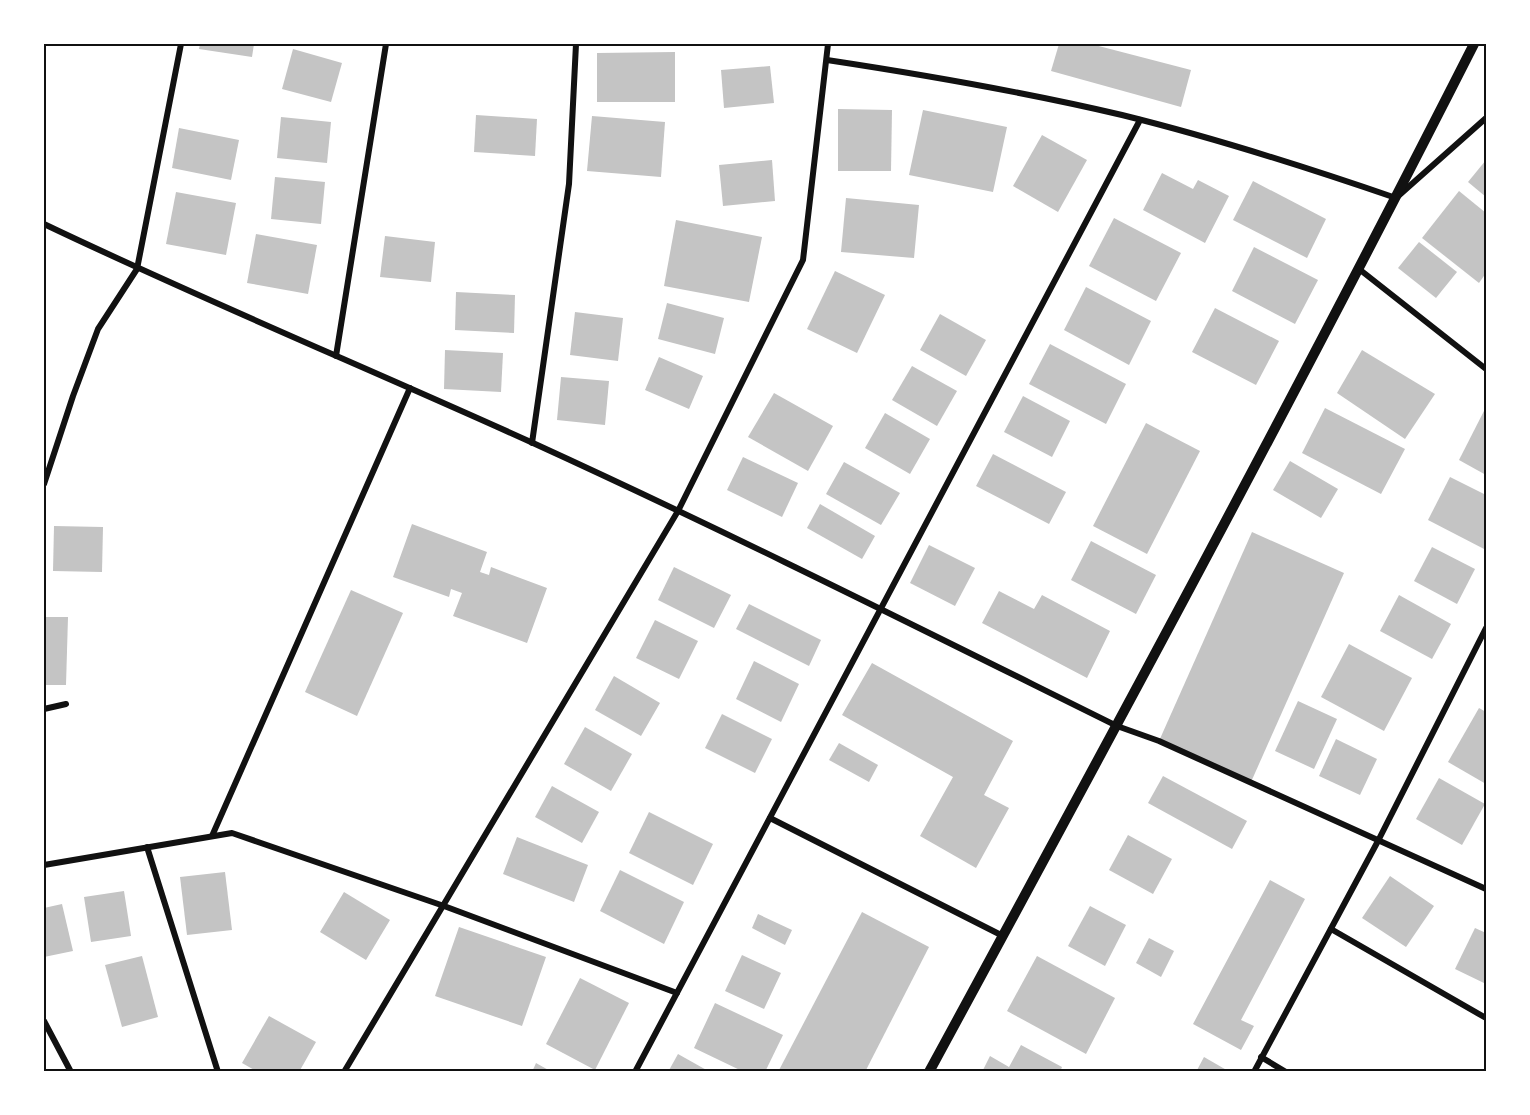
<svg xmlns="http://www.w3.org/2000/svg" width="1530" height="1115" font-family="'DejaVu Sans',sans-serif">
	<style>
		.building { fill: #c4c4c4 }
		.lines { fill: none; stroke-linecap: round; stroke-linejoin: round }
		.minor { stroke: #111; stroke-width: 6 }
		.tertiary { stroke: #111; stroke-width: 10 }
		.neatline { fill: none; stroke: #111; stroke-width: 2 }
	</style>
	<rect width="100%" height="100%" fill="#fff"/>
	<g class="building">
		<polygon points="200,44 254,44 252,57 199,49"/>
		<polygon points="1059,44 1091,44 1191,70 1181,107 1051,71"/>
		<polygon points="293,49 342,63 331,102 282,89"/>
		<polygon points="675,52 675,102 597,102 597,53"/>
		<polygon points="770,66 774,103 724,108 721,70"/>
		<polygon points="838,109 892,110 891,171 838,171"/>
		<polygon points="923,110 1007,127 993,192 909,175"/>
		<polygon points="476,115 537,119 535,156 474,152"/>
		<polygon points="592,116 665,122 661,177 587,171"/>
		<polygon points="281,117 331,122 327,163 277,158"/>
		<polygon points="179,128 239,140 231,180 172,168"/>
		<polygon points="1042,135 1087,160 1058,212 1013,186"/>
		<polygon points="772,160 775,201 723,206 719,165"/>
		<polygon points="1486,160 1486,197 1468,182"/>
		<polygon points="1162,173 1193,189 1198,180 1229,196 1205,243 1143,210"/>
		<polygon points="275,177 325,182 321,224 271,219"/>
		<polygon points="1253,181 1326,219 1307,258 1233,220"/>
		<polygon points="1459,191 1486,213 1486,273 1479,283 1422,238"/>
		<polygon points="176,192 236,203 226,255 166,244"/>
		<polygon points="846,198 919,205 914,258 841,252"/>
		<polygon points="1114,218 1181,253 1156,301 1089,266"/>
		<polygon points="676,220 762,237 749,302 664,286"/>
		<polygon points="256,234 317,245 308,294 247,283"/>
		<polygon points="385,236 435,242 431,282 380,277"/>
		<polygon points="1419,242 1457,272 1436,298 1398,268"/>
		<polygon points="1254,247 1318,280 1295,324 1232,291"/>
		<polygon points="835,271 885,295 857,353 807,329"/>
		<polygon points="1086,287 1151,321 1129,365 1064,330"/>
		<polygon points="456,292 515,295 514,333 455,330"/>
		<polygon points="667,303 724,318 715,354 658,339"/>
		<polygon points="1215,308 1279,341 1256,385 1192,352"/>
		<polygon points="575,312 623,318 618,361 570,355"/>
		<polygon points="940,314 986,340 966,376 920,350"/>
		<polygon points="1050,344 1126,384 1106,424 1029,384"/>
		<polygon points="445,350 503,353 501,392 444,389"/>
		<polygon points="1362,350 1435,394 1405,439 1337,393"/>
		<polygon points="659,357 703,376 689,409 645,390"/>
		<polygon points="912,366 957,391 937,426 892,400"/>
		<polygon points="561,377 609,381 605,425 557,420"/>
		<polygon points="774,393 833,426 808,471 748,437"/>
		<polygon points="1023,396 1070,421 1052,457 1004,432"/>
		<polygon points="1486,407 1486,475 1459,460"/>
		<polygon points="1325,408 1405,449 1381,494 1302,453"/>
		<polygon points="885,413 930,439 910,474 865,448"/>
		<polygon points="1146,423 1200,451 1147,554 1093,526"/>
		<polygon points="993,454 1066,492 1049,524 976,486"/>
		<polygon points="743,457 798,483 782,517 727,490"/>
		<polygon points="1290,461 1338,489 1321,518 1273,490"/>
		<polygon points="844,462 900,493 881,525 826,494"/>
		<polygon points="1450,477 1486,495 1486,550 1428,520"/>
		<polygon points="820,504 875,536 862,559 807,528"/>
		<polygon points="412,524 487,552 480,572 489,575 491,567 547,588 527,643 453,616 462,593 451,589 449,597 393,577"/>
		<polygon points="54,526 103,527 102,572 53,571"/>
		<polygon points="1252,532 1344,573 1251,782 1159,741"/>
		<polygon points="1091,541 1156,575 1136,614 1071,580"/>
		<polygon points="929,545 975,568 955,606 910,583"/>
		<polygon points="1432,547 1475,569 1457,604 1414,581"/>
		<polygon points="674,567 731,595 714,628 658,600"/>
		<polygon points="351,590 403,613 357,716 305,692"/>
		<polygon points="999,591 1034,609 1042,595 1110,631 1087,678 982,623"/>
		<polygon points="1399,595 1451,624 1432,659 1380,631"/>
		<polygon points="749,604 821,640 809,666 736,629"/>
		<polygon points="44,617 68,617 66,685 44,685"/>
		<polygon points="655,620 698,641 679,679 636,658"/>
		<polygon points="1349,644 1412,678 1384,731 1321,697"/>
		<polygon points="754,661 799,684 781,722 736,699"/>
		<polygon points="872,663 1013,741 984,795 1009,808 976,868 920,836 953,777 842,715"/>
		<polygon points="614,676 660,703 641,736 595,710"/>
		<polygon points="1298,701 1337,719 1314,769 1275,751"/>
		<polygon points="1479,708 1486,712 1486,784 1448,762"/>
		<polygon points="722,714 772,739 755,773 705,748"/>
		<polygon points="585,727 632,754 611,791 564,764"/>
		<polygon points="1336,739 1377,759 1360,795 1319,776"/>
		<polygon points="839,743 878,765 869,782 829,760"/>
		<polygon points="1163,776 1247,821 1232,849 1148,803"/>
		<polygon points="1439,778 1485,804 1462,845 1416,819"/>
		<polygon points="552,786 599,812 582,843 535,817"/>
		<polygon points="649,812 713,844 693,885 629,853"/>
		<polygon points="1128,835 1172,859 1153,894 1109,870"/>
		<polygon points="517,837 588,865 574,902 503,874"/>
		<polygon points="620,870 684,902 664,944 600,911"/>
		<polygon points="225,872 232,930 187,935 180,877"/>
		<polygon points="1390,876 1434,906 1406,947 1362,918"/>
		<polygon points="1270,880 1305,899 1241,1020 1254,1026 1241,1050 1193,1024"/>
		<polygon points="124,891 131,936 91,942 84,897"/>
		<polygon points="344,892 390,920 366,960 320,932"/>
		<polygon points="62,904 73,951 44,957 44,908"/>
		<polygon points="1090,906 1126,925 1105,966 1068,946"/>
		<polygon points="862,912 929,947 865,1072 778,1072"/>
		<polygon points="758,914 792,930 785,945 752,928"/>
		<polygon points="459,927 546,957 522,1026 435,996"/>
		<polygon points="1475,928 1486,933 1486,984 1455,969"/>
		<polygon points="1149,938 1174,951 1161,977 1136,963"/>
		<polygon points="742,955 781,973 764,1009 725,991"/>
		<polygon points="142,956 158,1017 122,1027 105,965"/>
		<polygon points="1037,956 1115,998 1086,1054 1007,1011"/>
		<polygon points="580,978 629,1003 595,1070 546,1044"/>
		<polygon points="715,1003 783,1035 765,1072 744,1072 694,1048"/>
		<polygon points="269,1016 316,1042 299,1072 258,1072 242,1063"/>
		<polygon points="1021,1045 1062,1067 1060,1072 982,1072 990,1056 1009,1067"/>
		<polygon points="678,1054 710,1072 668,1072"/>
		<polygon points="1204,1057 1230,1072 1196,1072"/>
		<polygon points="536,1063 552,1072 532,1072"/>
	</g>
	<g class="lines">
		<g class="minor">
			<path d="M827,60C926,75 1024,92 1122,115C1215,138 1306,167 1396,198L1486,118"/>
			<path d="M44,224C205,301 370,369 533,443C730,533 923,630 1117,726L1159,741L1486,889"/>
			<polyline points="1359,269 1486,369"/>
			<polyline points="336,356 386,44"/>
			<polyline points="532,443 569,184 576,44"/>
			<polyline points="44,484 73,396 98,329 137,269 181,44"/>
			<polyline points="44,709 66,704"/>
			<polyline points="770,818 1003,936"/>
			<polyline points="212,836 410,388"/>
			<polyline points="147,847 218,1072"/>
			<polyline points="44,865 232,833 444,906 677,993"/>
			<polyline points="1331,929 1486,1018"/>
			<polyline points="44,1021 71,1072"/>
			<polyline points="1261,1057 1286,1072"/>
			<polyline points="344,1072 678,511 803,260 828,44"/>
			<polyline points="635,1072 1140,120"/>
			<polyline points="1254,1072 1378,841 1486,628"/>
		</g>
		<path class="tertiary" d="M929,1072C1114,731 1299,389 1474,44"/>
	</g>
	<rect width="1530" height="1115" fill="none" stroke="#ffffff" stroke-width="90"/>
	<rect x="45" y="45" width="1440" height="1025" class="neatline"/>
</svg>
